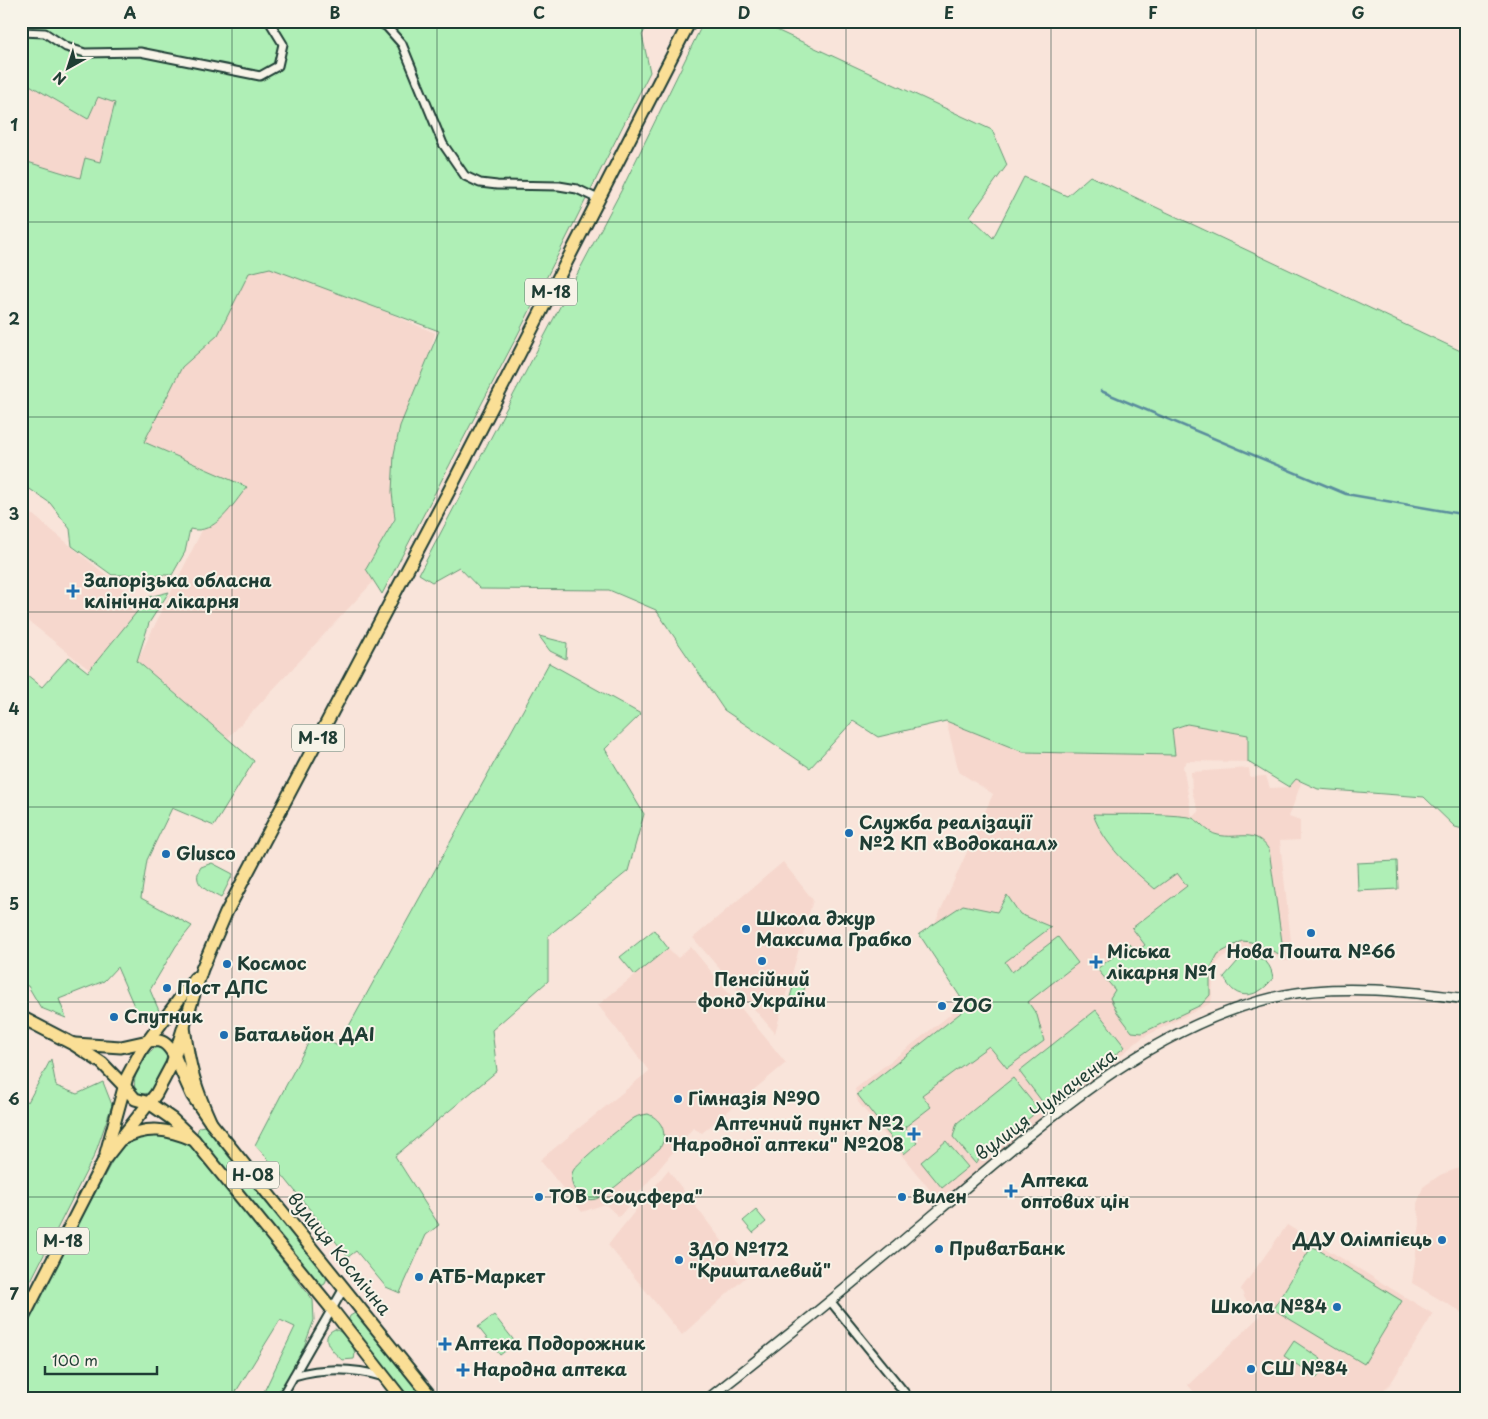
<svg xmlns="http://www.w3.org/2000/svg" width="1488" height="1419" font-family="'Playpen Sans',sans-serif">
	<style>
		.built { fill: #f6d7cd }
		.green { fill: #afefb6; stroke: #679675 }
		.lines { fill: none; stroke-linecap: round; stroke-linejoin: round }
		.stream { stroke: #5a8d9d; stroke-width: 2.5 }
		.minor-casing { stroke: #1f3d34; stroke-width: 11 }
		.tertiary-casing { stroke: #1f3d34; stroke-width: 12 }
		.primary-casing { stroke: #1f3d34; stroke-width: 15 }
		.trunk-casing { stroke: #1f3d34; stroke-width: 15 }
		.minor { stroke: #f7f3e8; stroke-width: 7 }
		.tertiary { stroke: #f7f3e8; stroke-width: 9 }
		.primary { stroke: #fadf96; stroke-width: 11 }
		.trunk { stroke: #fadf96; stroke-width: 11 }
		.grid { fill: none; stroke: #1f3d34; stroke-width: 1; stroke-opacity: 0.55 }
		.poi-dot { fill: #1f6fb2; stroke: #f7f3e8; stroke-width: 2 }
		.labels { text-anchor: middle; stroke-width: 4; stroke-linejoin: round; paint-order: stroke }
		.shield { fill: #f7f3e8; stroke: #60746a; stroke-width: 1 }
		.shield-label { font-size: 16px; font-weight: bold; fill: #1f3d34 }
		.poi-label { font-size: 18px; font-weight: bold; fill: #1f3d34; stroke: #f7f3e8; text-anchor: start }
		.street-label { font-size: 18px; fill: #1f3d34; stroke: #f7f3e8 }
		.neatline { fill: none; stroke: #1f3d34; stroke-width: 2 }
		.grid-label { font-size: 16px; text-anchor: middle; font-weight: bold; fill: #1f3d34 }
	</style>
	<rect width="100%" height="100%" fill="#f9e4da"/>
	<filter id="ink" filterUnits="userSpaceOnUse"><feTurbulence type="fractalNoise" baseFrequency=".02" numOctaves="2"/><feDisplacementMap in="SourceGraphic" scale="10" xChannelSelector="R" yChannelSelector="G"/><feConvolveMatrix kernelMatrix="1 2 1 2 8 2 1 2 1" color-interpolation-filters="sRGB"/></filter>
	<g filter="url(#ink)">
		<g class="built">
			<polygon points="21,80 88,119 98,97 115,103 99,162 80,178 21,160"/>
			<polygon points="232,245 435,333 404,444 409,469 373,582 227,739 137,661 220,494 132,442"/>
			<polygon points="21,505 150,611 97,676 26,619 21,625"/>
			<polygon points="946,721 1023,752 1175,755 1172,729 1187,724 1248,735 1248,762 1187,761 1183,766 1192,817 1199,812 1192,792 1191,772 1249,768 1250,777 1266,776 1270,788 1289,787 1296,779 1301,783 1289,817 1300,821 1300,840 1280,841 1293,960 1285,961 1254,947 1234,949 1224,956 1217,963 1214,975 1211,1003 1142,1038 940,1202 858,1102 855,1089 974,996 930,934 993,794 959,772"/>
			<polygon points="783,862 813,900 775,1033 693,938"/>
			<polygon points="691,947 786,1063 702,1133 693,1128 619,1217 605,1204 582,1212 540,1160 649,1071 598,1005 668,948 678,958"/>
			<polygon points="1459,1168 1467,1169 1466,1315 1412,1283 1420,1223 1417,1204 1423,1187 1440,1175"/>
			<polygon points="668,1170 748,1275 682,1335 608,1245"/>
			<polygon points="1287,1225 1433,1314 1391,1383 1376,1398 1199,1398 1188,1385 1261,1315 1245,1299 1241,1289"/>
		</g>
		<g class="green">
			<path d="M21,21H650L642,35L650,72L516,338L382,594L366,569L395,519L392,492L394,454L400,426L439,331L270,268L249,273L218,335L182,367L144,442L247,487C233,504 215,536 190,529L185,552L172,575H112L72,546L70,529L50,503L21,483V160L80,178L85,158L100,162L115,103L98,97L88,119L21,80Z"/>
			<polygon points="704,21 757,21 992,130 1007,165 970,216 993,238 1024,177 1067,196 1090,176 1467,354 1467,830 1455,827 1424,797 1318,789 1296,779 1289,787 1248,762 1248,735 1187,724 1172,729 1175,755 1023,752 946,721 878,737 853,721 810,768 724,710 656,610 609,590 480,589 459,567 432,582 419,574 621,191"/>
			<polygon points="169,592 149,623 137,661 254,761 214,826 172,808 147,860 141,898 192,926 176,946 150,990 160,1013 141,1022 117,967 104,981 59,999 66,1018 41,1008 28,986 21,984 21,670 42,687 69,657 88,672 149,597"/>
			<polygon points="539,636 567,643 566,659 550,651"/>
			<polygon points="549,663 641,714 605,749 644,814 628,871 548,936 548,981 492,1030 497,1071 395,1156 439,1225 426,1235 400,1293 386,1287 356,1251 348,1257 279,1171 255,1145 313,1034 338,1046"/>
			<path d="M1093,814C1125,815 1158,813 1189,817C1200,819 1206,833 1218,835C1239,840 1255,827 1269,850L1284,956L1251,942L1242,941L1218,954L1210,969V995L1201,1005L1142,1033L1132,1032L1117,1012L1110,998L1115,990L1097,969L1130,944L1136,952L1145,945L1132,928L1187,886L1177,873L1155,889C1130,868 1104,845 1093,814Z"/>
			<polygon points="1397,861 1398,889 1358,891 1357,863"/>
			<path d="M212,863L233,874L221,898C208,891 190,884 201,867Z"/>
			<polygon points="1007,895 1020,914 1051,927 1005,962 1012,972 1058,937 1078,963 1028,1002 1037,1015 1044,1041 1007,1068 989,1046 922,1095 931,1107 905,1127 917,1143 904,1154 857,1094 963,1011 965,1004 919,934 963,905 997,912"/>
			<polygon points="654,930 668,948 635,975 620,957"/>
			<path d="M1252,957C1266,958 1271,965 1273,978C1259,998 1235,1003 1224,977L1238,961Z"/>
			<polygon points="795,980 806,983 800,1004 789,1001"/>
			<polygon points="1096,1010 1125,1047 1047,1108 1019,1071"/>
			<path d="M158,1047C165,1049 169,1054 169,1061L151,1093L139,1094C125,1084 146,1049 158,1047Z"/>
			<polygon points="51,1059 56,1086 77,1094 103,1082 112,1105 95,1154 21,1300 21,1099 28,1102"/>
			<polygon points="1013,1078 1039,1110 975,1163 953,1137 957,1123"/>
			<path d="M648,1114C663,1120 668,1135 660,1148C641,1163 620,1186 600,1197C584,1207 566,1187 573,1171C577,1162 624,1125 634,1118C639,1115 643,1115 648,1114Z"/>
			<polygon points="205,1126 327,1277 325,1284 321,1286 317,1283 201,1139 197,1133 199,1127"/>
			<polygon points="175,1134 194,1146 313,1300 314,1320 296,1368 281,1398 261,1398 295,1327 280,1320 232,1398 21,1398 21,1329 120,1147 137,1135"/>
			<polygon points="946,1141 968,1167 942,1188 921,1162"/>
			<polygon points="756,1210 766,1222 753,1233 743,1221"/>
			<polygon points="1312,1246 1402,1301 1364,1364 1273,1309"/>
			<polygon points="355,1313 360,1315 426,1398 410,1398 348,1321 350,1316"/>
			<polygon points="494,1315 516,1343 500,1355 478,1327"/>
			<path d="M335,1329C345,1333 358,1348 354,1359L342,1360C333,1352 317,1337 335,1329Z"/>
			<polygon points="1294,1341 1327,1363 1317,1378 1284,1356"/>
		</g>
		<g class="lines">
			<polyline class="stream" points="1101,391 1346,494 1467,515"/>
			<g class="minor-casing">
				<g id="minor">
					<polyline points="376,21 387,27 402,44 443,144 465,176 480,183 497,185 559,186 577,189 598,199"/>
					<polyline points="21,32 45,33 66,47 85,53 140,52 260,76 278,66 283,44 269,21"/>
					<polyline points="831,1302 909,1398"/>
					<path d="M294,1376C325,1367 354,1368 384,1377"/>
					<polyline points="281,1398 344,1288"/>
				</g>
			</g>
			<g class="tertiary-casing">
				<path id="tertiary" d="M709,1398C787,1337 863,1275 938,1211C1039,1126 1151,1023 1284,995C1339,984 1411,991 1467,999"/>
			</g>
			<g class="primary-casing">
				<g id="primary">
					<polyline points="21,1017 73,1044 102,1063 125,1087"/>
					<polyline points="75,1044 121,1047 148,1041"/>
					<polyline points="174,1055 192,1095 211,1123 432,1398"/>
					<polyline points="149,1103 172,1119 194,1140 331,1308 401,1398"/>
				</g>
			</g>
			<g class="trunk-casing">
				<g id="trunk">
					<path d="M184,1027C189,1066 195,1088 211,1123"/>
					<path d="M148,1041C162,1039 167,1043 174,1055"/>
					<polyline points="125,1087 135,1099 149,1103"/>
					<path d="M122,1139C148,1125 168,1129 194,1140"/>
					<polyline points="106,1153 127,1077 142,1049 195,978"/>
					<polyline points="21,1322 104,1160 156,1094 172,1064 202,969 226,913 449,491 690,21"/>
				</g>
			</g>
			<use href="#minor" class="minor"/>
			<use href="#tertiary" class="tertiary"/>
			<use href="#primary" class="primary"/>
			<use href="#trunk" class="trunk"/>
		</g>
	</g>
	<path class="grid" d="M232,21V1398M437,21V1398M642,21V1398M846,21V1398M1051,21V1398M1256,21V1398M21,222H1467M21,417H1467M21,612H1467M21,807H1467M21,1002H1467M21,1197H1467"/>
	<g class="poi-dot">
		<path d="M70.5 583.5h5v5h5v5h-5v5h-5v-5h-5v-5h5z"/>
		<circle cx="849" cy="833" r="5"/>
		<circle cx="166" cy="854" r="5"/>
		<circle cx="746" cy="929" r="5"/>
		<circle cx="1311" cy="933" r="5"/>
		<circle cx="762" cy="961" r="5"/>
		<path d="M1093.5 954.5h5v5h5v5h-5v5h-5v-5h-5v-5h5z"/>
		<circle cx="227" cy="964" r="5"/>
		<circle cx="167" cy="988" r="5"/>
		<circle cx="942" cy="1006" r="5"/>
		<circle cx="114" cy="1017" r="5"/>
		<circle cx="224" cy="1035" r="5"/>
		<circle cx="678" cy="1099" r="5"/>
		<path d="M911.5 1126.5h5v5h5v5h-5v5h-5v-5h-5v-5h5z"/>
		<path d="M1008.5 1183.5h5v5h5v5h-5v5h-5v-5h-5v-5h5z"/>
		<circle cx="539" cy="1197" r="5"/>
		<circle cx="902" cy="1197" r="5"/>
		<circle cx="1442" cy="1240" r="5"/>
		<circle cx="939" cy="1249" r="5"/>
		<circle cx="679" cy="1260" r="5"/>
		<circle cx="419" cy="1277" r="5"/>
		<circle cx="1337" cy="1307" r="5"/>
		<path d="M442.5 1336.5h5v5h5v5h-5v5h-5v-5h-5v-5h5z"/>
		<circle cx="1251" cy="1369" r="5"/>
		<path d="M460.5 1362.5h5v5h5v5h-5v5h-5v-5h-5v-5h5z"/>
	</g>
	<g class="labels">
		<g class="shield">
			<rect x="525" y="278.5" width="52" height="27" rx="4"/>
			<rect x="292" y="724.5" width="52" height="27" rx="4"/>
			<rect x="227" y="1161.5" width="52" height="27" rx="4"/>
			<rect x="37" y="1227.5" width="52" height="27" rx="4"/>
		</g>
		<g class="shield-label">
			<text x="551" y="298">М-18</text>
			<text x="318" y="744">М-18</text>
			<text x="253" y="1181">Н-08</text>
			<text x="63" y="1247">М-18</text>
		</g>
		<g class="poi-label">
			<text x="84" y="587">Запорізька обласна<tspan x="84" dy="21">клінічна лікарня</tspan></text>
			<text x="859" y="829">Служба реалізації<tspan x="859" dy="21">№2 КП «Водоканал»</tspan></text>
			<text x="176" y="860">Glusco</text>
			<text x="756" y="925">Школа джур<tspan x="756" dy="21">Максима Грабко</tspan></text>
			<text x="1107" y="958">Міська<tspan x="1107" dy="21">лікарня №1</tspan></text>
			<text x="1311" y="958" text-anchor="middle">Нова Пошта №66</text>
			<text x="237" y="970">Космос</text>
			<text x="762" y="986" text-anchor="middle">Пенсійний<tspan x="762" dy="21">фонд України</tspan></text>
			<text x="177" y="994">Пост ДПС</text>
			<text x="952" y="1012">ZOG</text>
			<text x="124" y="1023">Спутник</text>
			<text x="234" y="1041">Батальйон ДАI</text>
			<text x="688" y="1105">Гімназія №90</text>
			<text x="904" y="1130" text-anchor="end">Аптечний пункт №2<tspan x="904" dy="21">"Народної аптеки" №208</tspan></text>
			<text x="1021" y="1187">Аптека<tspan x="1021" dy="21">оптових цін</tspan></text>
			<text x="549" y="1203">ТОВ "Соцсфера"</text>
			<text x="912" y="1203">Вилен</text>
			<text x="1432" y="1246" text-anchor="end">ДДУ Олімпієць</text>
			<text x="949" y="1255">ПриватБанк</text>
			<text x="689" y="1256">ЗДО №172<tspan x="689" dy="21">"Кришталевий"</tspan></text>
			<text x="429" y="1283">АТБ-Маркет</text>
			<text x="1327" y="1313" text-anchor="end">Школа №84</text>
			<text x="455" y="1350">Аптека Подорожник</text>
			<text x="1261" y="1375">СШ №84</text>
			<text x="473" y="1376">Народна аптека</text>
		</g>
		<g class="street-label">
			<text transform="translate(1046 1105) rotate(-37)" y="6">вулиця Чумаченка</text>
			<text transform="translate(339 1254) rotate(51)" y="6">вулиця Космічна</text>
		</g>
	</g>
	<rect width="1488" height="1419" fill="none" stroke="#f7f3e8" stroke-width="55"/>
	<g transform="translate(68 68) rotate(219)" stroke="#f7f3e8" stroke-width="4" paint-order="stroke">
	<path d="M0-4L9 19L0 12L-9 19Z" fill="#1f3d34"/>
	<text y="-8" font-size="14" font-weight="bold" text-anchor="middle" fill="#1f3d34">N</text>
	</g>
	<path d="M45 1366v8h112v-8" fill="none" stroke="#1f3d34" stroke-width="2.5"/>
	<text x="52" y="1366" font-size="15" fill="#1f3d34" stroke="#f7f3e8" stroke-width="4" paint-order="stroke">100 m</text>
	<rect x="28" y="28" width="1432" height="1364" class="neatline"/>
	<g class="grid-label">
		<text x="130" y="19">A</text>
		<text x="335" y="19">B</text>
		<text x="539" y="19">C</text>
		<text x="744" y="19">D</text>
		<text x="949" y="19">E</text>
		<text x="1153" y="19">F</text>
		<text x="1358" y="19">G</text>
		<text x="14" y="131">1</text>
		<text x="14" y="325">2</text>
		<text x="14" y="520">3</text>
		<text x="14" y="715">4</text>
		<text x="14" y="910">5</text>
		<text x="14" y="1105">6</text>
		<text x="14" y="1300">7</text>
	</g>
</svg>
